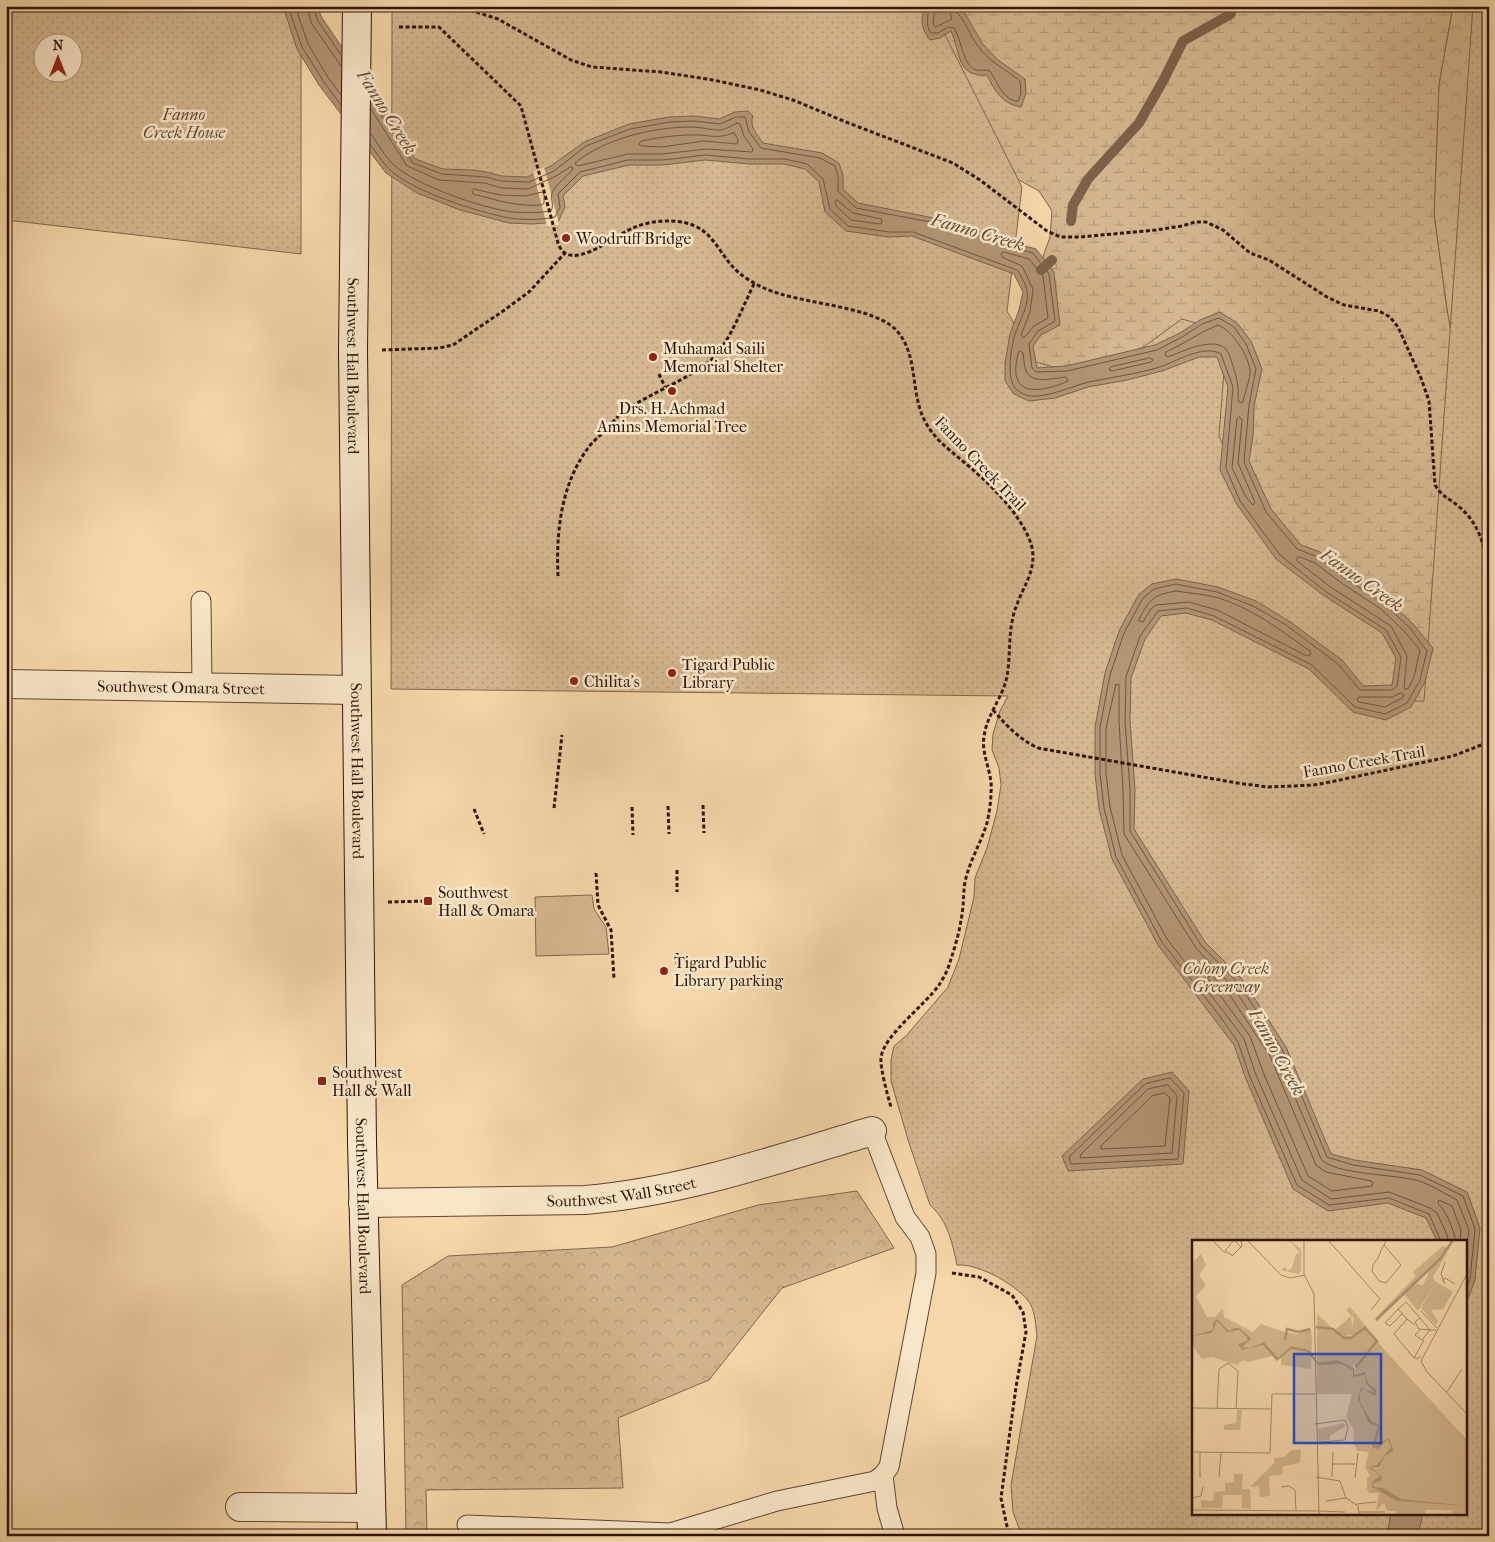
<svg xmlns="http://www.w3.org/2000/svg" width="1495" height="1542" font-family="'IM FELL French Canon',serif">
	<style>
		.grass { fill: #d4b78f; stroke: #81664c }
		.forest { fill: url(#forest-crowns); stroke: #81664c }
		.wetland { fill: url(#wetland-marsh); stroke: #81664c }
		.park { fill: url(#park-dots); stroke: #81664c; fill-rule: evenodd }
		.water { fill: #b29573; stroke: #7d6149 }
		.pier { fill: #f6d8aa }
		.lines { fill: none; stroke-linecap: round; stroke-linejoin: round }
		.shore { stroke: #70543e; stroke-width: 1 }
		.stream { stroke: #7d6149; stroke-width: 10 }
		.lane-casing { stroke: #604531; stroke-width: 21 }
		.street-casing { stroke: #604531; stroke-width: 30 }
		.secondary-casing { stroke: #2e1409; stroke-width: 30 }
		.path { stroke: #2e1409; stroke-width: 3; stroke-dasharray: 4 2.5; stroke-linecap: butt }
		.lane { stroke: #f9e6c8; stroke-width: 19 }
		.street { stroke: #f9e6c8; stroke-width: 28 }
		.secondary { stroke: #f9e6c8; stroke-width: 28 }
		.poi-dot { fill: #8f2418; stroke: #f9e6c8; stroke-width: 2 }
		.labels { text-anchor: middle; stroke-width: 5; stroke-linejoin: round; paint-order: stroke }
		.park-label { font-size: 16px; font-style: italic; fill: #604531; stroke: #f9e6c8 }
		.poi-label { font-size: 16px; fill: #2e1409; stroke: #f9e6c8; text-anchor: start }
		.street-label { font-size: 16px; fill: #2e1409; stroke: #f9e6c8 }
		.water-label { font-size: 18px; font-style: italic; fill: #634833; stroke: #f9e6c8 }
		.inset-river { fill: none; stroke: #b29573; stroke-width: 2.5 }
		.inset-road { fill: none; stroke: #a68a6a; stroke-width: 1 }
		.view { fill: #1d4ed8; fill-opacity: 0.15; stroke: #1d4ed8; stroke-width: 2.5 }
		.inset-edge { fill: none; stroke: #2e1409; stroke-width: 2.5 }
	</style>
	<defs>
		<pattern id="forest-crowns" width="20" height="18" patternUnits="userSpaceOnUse" patternTransform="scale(1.25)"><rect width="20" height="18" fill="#d4b78f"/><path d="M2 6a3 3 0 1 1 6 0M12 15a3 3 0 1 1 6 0" fill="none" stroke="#b69c7a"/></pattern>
		<pattern id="wetland-marsh" width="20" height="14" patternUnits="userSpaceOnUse" patternTransform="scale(1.25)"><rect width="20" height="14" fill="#d4b78f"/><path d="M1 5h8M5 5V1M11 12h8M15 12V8" fill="none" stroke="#b69c7a"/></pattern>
		<pattern id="park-dots" width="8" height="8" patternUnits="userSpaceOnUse" patternTransform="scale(1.25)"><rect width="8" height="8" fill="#d4b78f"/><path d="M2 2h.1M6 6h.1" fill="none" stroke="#b69c7a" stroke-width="1.8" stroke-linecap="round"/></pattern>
	</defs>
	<rect width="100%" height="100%" fill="#f6d8aa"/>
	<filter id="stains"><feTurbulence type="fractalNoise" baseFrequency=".004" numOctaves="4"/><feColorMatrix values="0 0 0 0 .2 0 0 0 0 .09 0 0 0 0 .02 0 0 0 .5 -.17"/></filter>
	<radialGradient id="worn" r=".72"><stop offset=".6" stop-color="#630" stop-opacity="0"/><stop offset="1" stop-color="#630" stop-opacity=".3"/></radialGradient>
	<polygon class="grass" points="592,895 594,909 606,927 609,954 536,956 535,897"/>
	<g class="forest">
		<polygon points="1453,6 1489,6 1470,438 1447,310 1434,214 1439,84"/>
		<polygon points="857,1191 894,1248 782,1288 709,1380 618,1418 623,1488 426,1490 427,1536 406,1536 402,1285 448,1256 612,1247 758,1205"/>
	</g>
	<polygon class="wetland" points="491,6 1453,6 1439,84 1434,214 1447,310 1470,438 1489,702 1350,701 1028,398 1027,301 1050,237 1052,211 1039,191 930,131"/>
	<g class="park">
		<path d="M6,6H301V254L6,220ZM42,42H72V72H42Z"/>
		<path d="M392,6H925L940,25L1022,187L1007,311L1036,362L1098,380L1182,319L1227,332L1219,436L1257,521L1409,646L1399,701H1424L1473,6H1489V1536H1022L1013,1512L1011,1485L1037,1336C1036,1326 1035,1314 1031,1305C1021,1287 979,1263 957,1265C952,1242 948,1221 930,1205L909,1143L891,1081V1060L894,1046L906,1036L948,987L959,959L974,897L975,878L987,848L997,811L1001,785L999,768L992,750L993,734L1000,711L1008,696L391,689ZM1194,1241H1466V1513H1194Z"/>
	</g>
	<g class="water">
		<path d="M283,6H317L322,18L390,118L415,159L443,169L473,170L487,172L501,176L527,177L551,166L584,142L629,124L669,117L694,116L719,119L735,112L748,111L753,116C749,127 757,134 763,143L822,153L839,163L843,175V189L858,203L954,222L999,239L1036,249L1054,272L1060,325L1041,335L1033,346L1037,368L1066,366L1155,345L1180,333L1200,320L1220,312L1237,323L1251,341L1262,369L1254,406L1253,436L1249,461L1271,509L1301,545L1320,552L1346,573L1388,600L1413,624L1433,648L1425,682L1411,707L1386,720L1353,712L1309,669L1212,620L1186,613L1161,616L1145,639L1131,678L1130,721L1135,790L1134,829L1205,942L1242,979L1286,1047L1331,1154L1354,1160L1422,1170L1467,1192L1480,1228L1475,1280L1466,1304V1241H1437L1426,1218L1388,1203L1328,1211L1293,1189L1246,1079L1234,1045L1158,945L1112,859L1099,809L1095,774V727L1105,673L1119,631L1139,594L1152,584L1176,579L1218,587L1256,601L1289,621L1342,660L1363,686L1392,685L1396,658L1382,633L1323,595L1276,559L1236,503L1220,470L1228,387L1217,357H1199L1162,371L1127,380L1088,387L1055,398L1029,401L1014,394L1005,381V363L1010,334L1019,310L1023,292L1014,274L912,236L889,237L846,231L825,212L819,182L805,169L784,164H750L705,160L663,165H629L583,176L563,196L565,207L558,222L532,224L509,223L460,210L417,193L386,173L319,85L297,49Z"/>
		<path d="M925,6H955L963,10L982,43L998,60L1025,79L1026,93L1021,107C1002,104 995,91 987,75C956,77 961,53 951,31L940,38L930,40C921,28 920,21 925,6Z"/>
		<polygon points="1172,1072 1189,1091 1183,1164 1068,1171 1062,1156 1143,1079"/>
		<polygon points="1391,1513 1423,1513 1418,1536 1383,1536 1388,1530"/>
	</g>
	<polygon class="pier" points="544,167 559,224 558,225 547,226 533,172"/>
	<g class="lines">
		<g class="shore">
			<polyline points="288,6 302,47 324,82 341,105"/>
			<polyline points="295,6 308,44 329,79 341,95"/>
			<polyline points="306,6 312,24 341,66"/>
			<polyline points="313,6 318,21 341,55"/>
			<path d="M929,6C928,16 925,25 931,33H938L948,27L954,28C962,40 963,68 977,70C982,71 985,69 990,71C997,81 1003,101 1018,101L1021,93L1020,81C1005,68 991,64 978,46C969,35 966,20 955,11L954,6"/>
			<polyline points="935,6 933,24 936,27 952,19 948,6"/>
			<polyline points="371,99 413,163 442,174 486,177 501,181 529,182 554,171 586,146 630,129 670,122 694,121 720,124 736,117 745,117 749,132 761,148 820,158 835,166 838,176 838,191 856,208 952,226 998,244 1033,253 1049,274 1055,321 1038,331 1029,344 1032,368 1036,372 1067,371 1157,350 1182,337 1202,324 1219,318 1234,327 1246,344 1256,369 1249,405 1244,462 1266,512 1297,549 1318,557 1343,577 1384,604 1410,628 1427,651 1420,680 1407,703 1385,714 1355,707 1312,665 1214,616 1187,608 1158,611 1140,636 1126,677 1125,721 1130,790 1130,831 1201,945 1238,983 1282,1049 1327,1157 1353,1165 1420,1175 1463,1196 1475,1229 1470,1279 1466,1289"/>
			<path d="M737,123L740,124L744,136L753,149L752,152L706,149L662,154H628L578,166L575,164L576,162C607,138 653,127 692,127C701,127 710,130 719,130C725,130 731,126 737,123Z"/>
			<path d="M733,133L735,134L738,140L737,144L704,141L662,147L641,146L639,144L641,141C657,138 674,135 691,135C707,134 717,140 733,133Z"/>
			<path d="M371,134C378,144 385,157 394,165C417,186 482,208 512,212C525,213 538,213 551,211C555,204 549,198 553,191C557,183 567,177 573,169L572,167H570L556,176L528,189L501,188L485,183L439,180L407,166L371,109"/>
			<path d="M370,144C376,152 382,162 389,169C411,191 478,212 509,218C524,220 541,220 555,217L560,207L558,194L580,172L628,160H663L705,155L750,159H785L807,164L823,179L830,209L848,226L889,232H913L1017,270C1021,276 1026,284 1027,291C1030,304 1019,322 1015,334C1011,348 1006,378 1016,389C1019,392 1026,396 1030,396C1047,398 1072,386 1089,382C1113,377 1136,374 1160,367C1177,361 1204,344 1221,354L1233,387L1226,468L1240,501L1280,555L1325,591L1386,630L1401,657L1397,686L1392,690H1360L1338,664L1286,625L1253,606L1217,592L1176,584L1154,589L1143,598L1124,633L1110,675L1100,727V773L1104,808L1116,857L1162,942L1219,1015L1238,1042L1250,1077L1297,1185L1329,1205L1389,1198L1429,1214L1441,1241"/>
			<path d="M474,189L500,195L525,196L542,192L544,194V203L542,205C518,207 496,200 473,194L472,191Z"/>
			<polygon points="837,200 853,213 881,219 882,223 880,224 851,220 836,206 835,202"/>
			<polygon points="1004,252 1029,259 1043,276 1048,318 1034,326 1024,338 1021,335 1030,312 1033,289 1022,266 1002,257 1001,254"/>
			<path d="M1218,325C1233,331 1247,354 1250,369C1251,378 1245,392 1243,401L1242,403L1238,401C1239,386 1237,379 1233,366C1231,360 1229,352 1225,348C1211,337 1181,352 1168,357L1165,355L1166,352C1184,344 1200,332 1218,325Z"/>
			<path d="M1021,351L1023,353C1024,359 1024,368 1027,373C1034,384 1055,378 1066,377L1068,381C1055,387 1022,398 1017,378C1014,371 1017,361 1018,353Z"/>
			<polygon points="1150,358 1153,360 1151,362 1112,371 1109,370 1111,367"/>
			<polygon points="1240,417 1242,420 1238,463 1255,502 1253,505 1246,497 1232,468 1237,419"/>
			<polygon points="1300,557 1315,563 1340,582 1381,609 1405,632 1420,650 1414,677 1408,689 1405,689 1404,687 1407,656 1391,626 1329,586 1297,561 1297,558"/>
			<path d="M1176,591C1189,593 1202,594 1215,597C1251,607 1280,630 1310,651L1311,654L1307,656L1217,610L1189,602L1156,605L1151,609L1143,622L1139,621V619C1150,599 1153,595 1176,591Z"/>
			<polygon points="1401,693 1404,695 1402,698 1385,707 1359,702 1357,700 1359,697 1392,697"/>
			<polygon points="1209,976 1212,976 1227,991 1270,1056 1316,1165 1326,1172 1371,1181 1373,1183 1372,1186 1332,1191 1308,1176 1263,1072 1250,1036 1208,979"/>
			<polygon points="1170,1078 1184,1093 1178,1159 1071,1164 1069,1157 1145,1084"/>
			<polygon points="1168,1085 1177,1096 1172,1153 1080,1158 1081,1154 1148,1089"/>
			<polygon points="1165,1093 1170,1098 1165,1146 1101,1149 1101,1146 1152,1096"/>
			<path d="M1448,1241L1447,1235L1437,1213L1430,1208L1389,1192L1331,1199L1302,1180L1256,1075L1244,1039L1224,1012L1167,939L1122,855L1110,807L1106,773V728L1116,684L1119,685V721L1123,790L1124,834L1196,948L1233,987L1276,1052L1321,1159C1334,1175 1397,1174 1419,1181C1432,1185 1445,1194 1457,1200L1469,1230L1466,1253"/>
			<path d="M1456,1241C1453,1228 1447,1213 1438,1203L1439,1200L1452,1206L1461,1230L1460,1241"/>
		</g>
		<g class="stream">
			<polyline points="1071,221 1073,205 1088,179 1139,123 1163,81 1183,41 1231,14 1232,6"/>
			<polyline points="1041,270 1052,260"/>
		</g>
		<g class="lane-casing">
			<g id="lane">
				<polyline points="201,601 202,687"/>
				<polyline points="883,1475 887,1508 895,1536"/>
				<polyline points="467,1525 670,1533 777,1501 875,1481 883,1475 889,1467 926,1273 926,1254 920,1237 905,1217 872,1131"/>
			</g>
		</g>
		<g class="street-casing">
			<g id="street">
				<path id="s1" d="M6,684L356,690"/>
				<path id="s2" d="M363,1203L585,1200C683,1192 778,1159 872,1131"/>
				<polyline points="240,1507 371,1508"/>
			</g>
		</g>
		<g class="secondary-casing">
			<g id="secondary">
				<path id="s3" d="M357,6L353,351L362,1142L372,1536"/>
			</g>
		</g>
		<g class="path">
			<path d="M451,6L476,12L498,19L571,60L592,67L661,72L713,80L760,90L793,100L851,124L953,163L980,180L1047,231L1060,237H1080L1156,230L1182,226L1195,222H1206L1223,230L1250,253L1269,260L1327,297L1344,305L1379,311L1390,317L1398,327L1421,378L1429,401L1435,485C1444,499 1447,496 1458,506C1478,521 1484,545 1489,568"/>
			<path d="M399,27H439L521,106L558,243C560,247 561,251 565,253C582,264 618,234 633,228C651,220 677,218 695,226C713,234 720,253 733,267C741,276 753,283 764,288C798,304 870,305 895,329C920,354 909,394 926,423C935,440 951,451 965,463C989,483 1013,506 1027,534C1045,569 1017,589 1012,622C1008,642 1011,665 1005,684C999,702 986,718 984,737C981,755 993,773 991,792C991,802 989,814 987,823C981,843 969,862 965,882C963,893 964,903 962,914C960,930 955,947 950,962C948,970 943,979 939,985C925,1005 883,1036 881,1058C880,1068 888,1097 891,1107"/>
			<polyline points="382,350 439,348 453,345 503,311 529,292 565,253"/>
			<polyline points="659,374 665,387"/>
			<path d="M558,576C556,531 561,485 588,448C593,441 601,435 607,429C613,422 618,415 626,410C653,392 687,380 711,360C729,344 743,306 754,284"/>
			<path d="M993,710C1007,726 1019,739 1038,748L1237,783L1268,787L1314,785L1335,781L1453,756L1489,742"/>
			<polyline points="703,805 704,833"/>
			<polyline points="668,806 669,834"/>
			<polyline points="632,807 633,835"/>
			<polyline points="554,808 562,735"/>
			<polyline points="474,809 484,834"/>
			<polyline points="677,870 677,892"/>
			<polyline points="596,873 598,905 611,930 614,979"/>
			<polyline points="388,902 428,901"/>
			<polyline points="677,953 677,978"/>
			<polyline points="952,1273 979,1277 1012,1295 1023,1312 1026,1332 1016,1387 1001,1498 1009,1536"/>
		</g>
		<use href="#lane" class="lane"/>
		<use href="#street" class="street"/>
		<use href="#secondary" class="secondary"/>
	</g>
	<g class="poi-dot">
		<circle cx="566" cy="238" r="5"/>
		<circle cx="653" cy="357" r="5"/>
		<circle cx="672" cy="391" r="5"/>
		<circle cx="672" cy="673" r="5"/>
		<circle cx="574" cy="681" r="5"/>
		<rect x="423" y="896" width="10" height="10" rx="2.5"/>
		<circle cx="664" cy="971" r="5"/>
		<rect x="317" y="1076" width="10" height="10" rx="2.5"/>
	</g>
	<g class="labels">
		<g class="park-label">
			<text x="184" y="120">Fanno<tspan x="184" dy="18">Creek House</tspan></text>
			<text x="1226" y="974">Colony Creek<tspan x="1226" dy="18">Greenway</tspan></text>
		</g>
		<g class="poi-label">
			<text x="576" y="244">Woodruff Bridge</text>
			<text x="663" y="354">Muhamad Saili<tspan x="663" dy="18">Memorial Shelter</tspan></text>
			<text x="672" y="414" text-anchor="middle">Drs. H. Achmad<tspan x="672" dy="18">Amins Memorial Tree</tspan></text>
			<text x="682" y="670">Tigard Public<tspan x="682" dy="18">Library</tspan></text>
			<text x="584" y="687">Chilita's</text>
			<text x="438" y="898">Southwest<tspan x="438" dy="18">Hall &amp; Omara</tspan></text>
			<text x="674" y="968">Tigard Public<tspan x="674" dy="18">Library parking</tspan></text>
			<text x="332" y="1078">Southwest<tspan x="332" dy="18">Hall &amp; Wall</tspan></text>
		</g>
		<g class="street-label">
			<text dy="6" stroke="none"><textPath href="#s3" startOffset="360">Southwest Hall Boulevard</textPath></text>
			<text transform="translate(981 463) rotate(46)" y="6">Fanno Creek Trail</text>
			<text dy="6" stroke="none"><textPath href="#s1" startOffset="175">Southwest Omara Street</textPath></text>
			<text transform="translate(1364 761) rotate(-10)" y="6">Fanno Creek Trail</text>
			<text dy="6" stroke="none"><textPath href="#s3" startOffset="765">Southwest Hall Boulevard</textPath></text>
			<text dy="6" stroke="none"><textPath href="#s2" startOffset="259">Southwest Wall Street</textPath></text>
			<text dy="6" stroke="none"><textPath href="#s3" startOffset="1200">Southwest Hall Boulevard</textPath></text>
		</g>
		<g class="water-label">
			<text transform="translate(387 112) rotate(58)" y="6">Fanno Creek</text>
			<text transform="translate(978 232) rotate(16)" y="6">Fanno Creek</text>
			<text transform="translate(1362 580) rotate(35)" y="6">Fanno Creek</text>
			<text transform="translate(1277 1052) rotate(61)" y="6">Fanno Creek</text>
		</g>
	</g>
	<g transform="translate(1192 1240)">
		<rect width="275" height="275" fill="#f6d8aa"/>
		<path d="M97,0L109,9V31L106,34L89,30L93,27L95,31L100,28L104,14L108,13ZM251,6L255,8L253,13L220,47L182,79L224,36L221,32ZM256,12L241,37L244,42L226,71L212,54L224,44L231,45L239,28ZM159,76L160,88L165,95H152L144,89ZM45,170H50L48,190H32V185L44,183Z" fill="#d4b78f"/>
		<path d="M158,67L176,89L165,95L160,88L162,78L154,70ZM119,89L120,101L94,92L106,94ZM152,183L154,186L138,196V200L127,201L125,189ZM100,210H109L108,223L91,226L90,235L77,236L78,256L68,257L67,246L58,247L82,223V218L92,217ZM42,234H51L50,249H58L59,269L50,268V255H31L30,268H9V260L21,261L22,252L33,251V243L42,242Z" fill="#d4b78f"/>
		<path d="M140,88L156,96L165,95L173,88L190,107L185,126L192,155H180L161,136L163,126L156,121Z" fill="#d4b78f"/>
		<path d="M9,14L14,25L7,35L14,45L4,56L15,77H23L31,68L32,77L61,92L69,84L120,101L119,129L89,125V118L80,116L56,122L51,120L45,125L20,117L10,119L0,105V23ZM244,42L261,52L251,69L239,70L246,81L244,85L229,68ZM125,74L151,98V108L161,125V132L166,136L173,133L175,144L183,154L188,105L275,200V273L261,275L260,270H233V275H205L204,271H195L192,263L184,271L187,253H177L175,249V238L178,236L173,227L177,212L165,211L161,202L162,190L154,177L160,154H125Z" fill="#d4b78f"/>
		<path d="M25,79L37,91L42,88H47L58,97L59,99L50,107L58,108L72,102L86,118L99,106L113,109L118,111L126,123L145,120L162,128V135L173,132L176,143L185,151L183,156L171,149L168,153V162L179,181L188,185L183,206L197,198L200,206L201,211L193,216L187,227H179L190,237L189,241L181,243L182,247L191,248L209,259L275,266L205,261L180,247V242L188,236L177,227L185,225L199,207L196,199L186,209L180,207L186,186L177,183L166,159L169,148L183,153L174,143L173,135L161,137V130L149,124L126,125L115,112L99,109L85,121L71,105L50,110L46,104L55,101V97L47,90L35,92L25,81L20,93L0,96L21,90V83Z" fill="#b29573"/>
		<path class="inset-river" d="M184,80L249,18L261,0M124,87L141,89L152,98H159L173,88L185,101L164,127M93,100L95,89L107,92L118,89"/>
		<path class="inset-road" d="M20,0L33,13M49,0L50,6L41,15V16L33,11L42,0L49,7M55,0L89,35L98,38L113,35M112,0V34L122,54L127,275M136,0L188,59L179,70M192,5L209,25L194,43L187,41L180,31L181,25L186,18L190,8L192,5L194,1L195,0M275,34L229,121L235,132L275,174M250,41L253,38L263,44M253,44L249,34L253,22M206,69L214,62L229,79M229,71L245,88M210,74L198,86L193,83L206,69L215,79M223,85L215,79L202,94L221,117L225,119L229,116M228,90L223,95L230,100L238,90M238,90L227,89L223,82L228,78L238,90H244M222,118L232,100M0,124V140M255,152L270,129M0,168L79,169M25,168L27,129L36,123L46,131L44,169M123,184L153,180L156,187L153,200L129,202M0,212L78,213L80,154H123M140,224H163M27,237L29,212M124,237L148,241L154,258L166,266L167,275M140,237L141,212M8,238V212M163,238L166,213M89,247L97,246L103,250L104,271M0,258L9,256L11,247M134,261L154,258M165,264L184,262M0,270L127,271M127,271L153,272M167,272H193"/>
		<path class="view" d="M102,114H189V203H102Z"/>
		<rect width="275" height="275" class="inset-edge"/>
	</g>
	<rect width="1495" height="1542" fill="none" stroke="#f6d8aa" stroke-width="25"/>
	<rect x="8" y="8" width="1480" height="1527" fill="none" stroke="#2e1409" stroke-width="2.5"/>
	<rect x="12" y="12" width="1470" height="1517" fill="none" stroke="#2e1409"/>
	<g transform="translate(58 58)"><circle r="24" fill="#f9e6c8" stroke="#a8927c"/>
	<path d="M0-4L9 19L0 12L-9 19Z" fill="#8f2418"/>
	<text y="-8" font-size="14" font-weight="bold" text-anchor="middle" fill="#2e1409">N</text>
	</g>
	<rect width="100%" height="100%" filter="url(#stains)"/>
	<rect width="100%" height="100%" fill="url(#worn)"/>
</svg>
